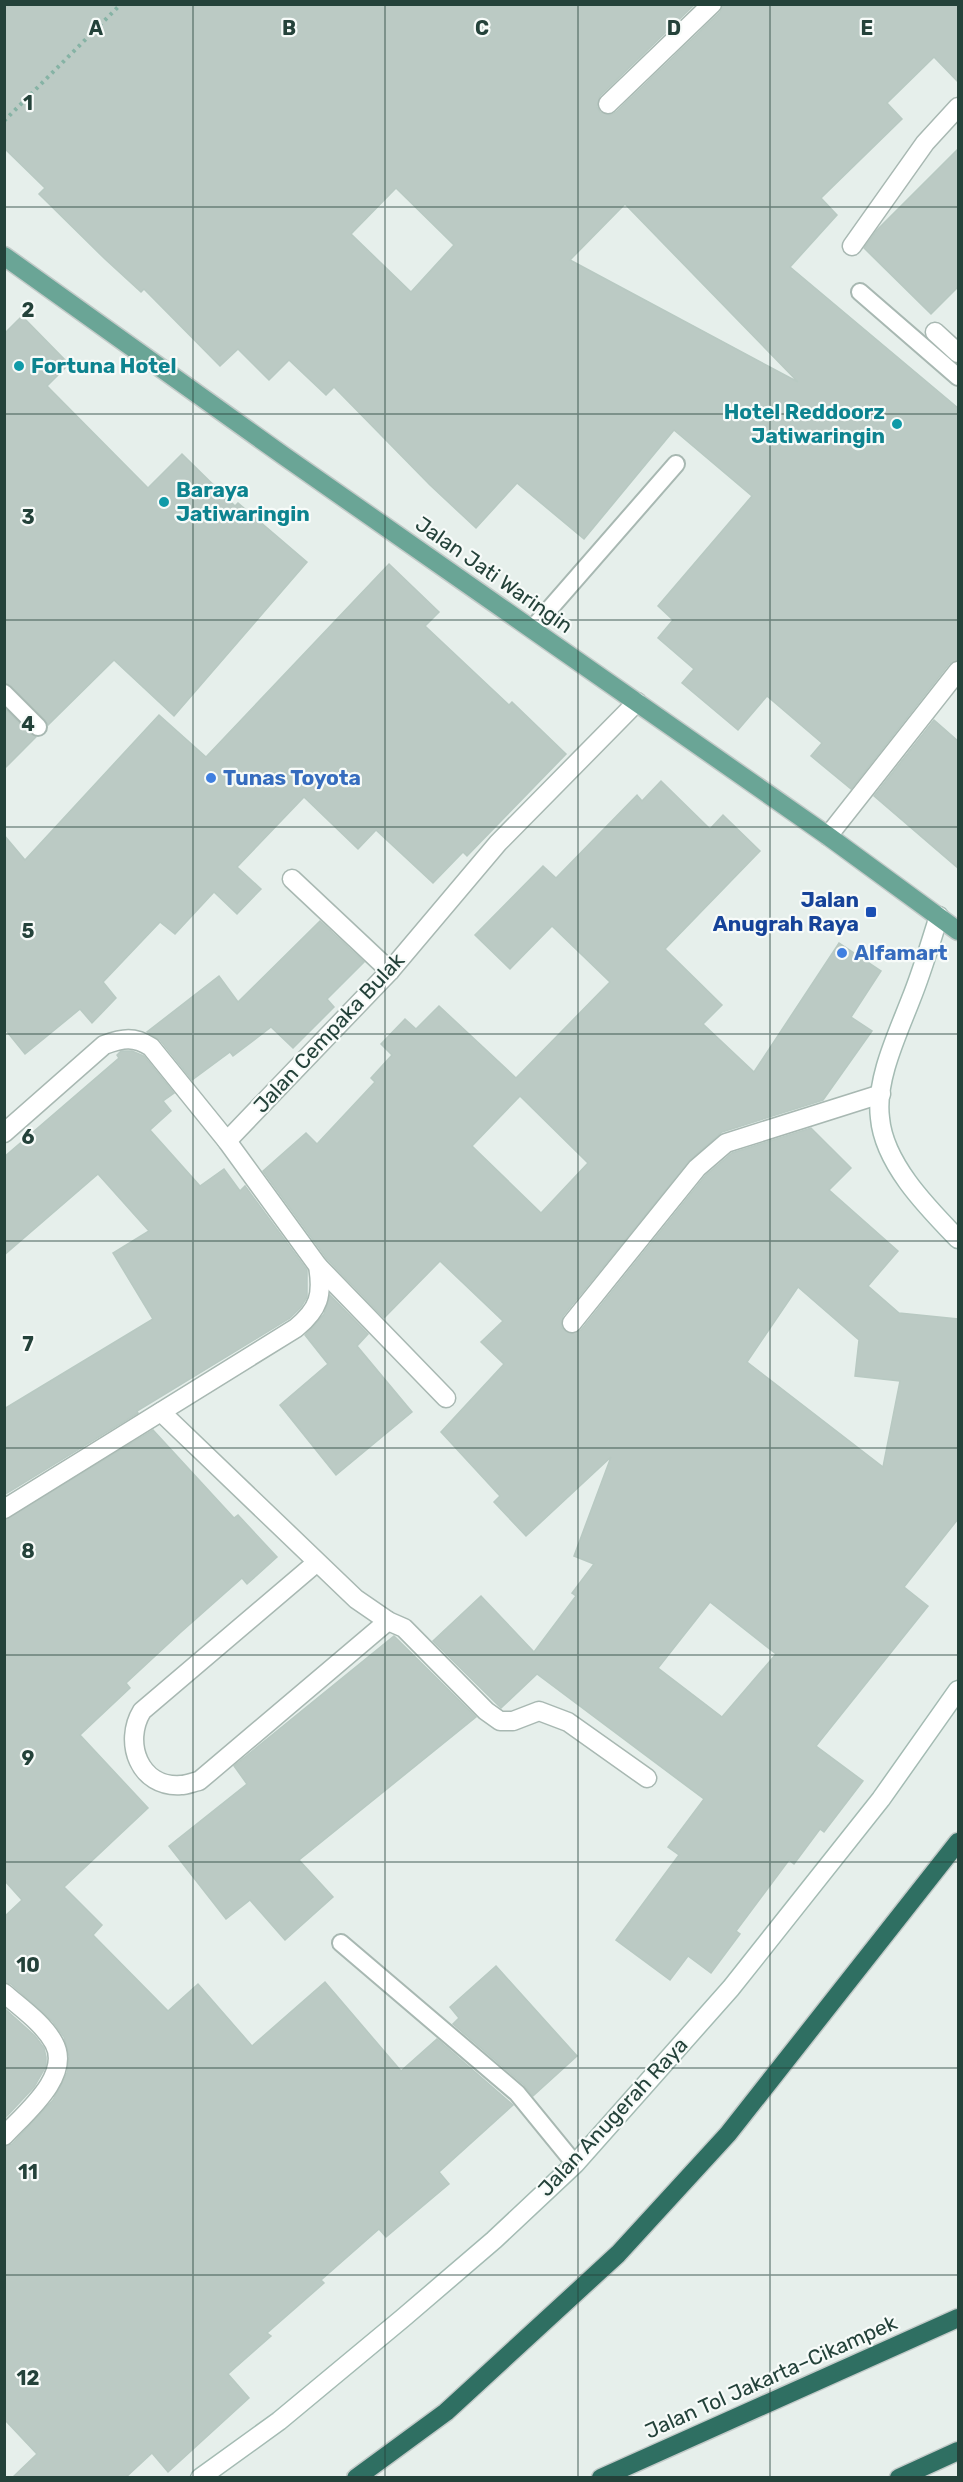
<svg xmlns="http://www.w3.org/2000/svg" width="963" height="2482" font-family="Rubik,sans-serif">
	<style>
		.building { fill: #bbcac4; stroke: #b8c9c2; stroke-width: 1.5; fill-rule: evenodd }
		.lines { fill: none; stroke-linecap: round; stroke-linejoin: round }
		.lane-casing { stroke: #a8b8b2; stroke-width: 20 }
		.street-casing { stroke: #a8b8b2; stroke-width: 21 }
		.secondary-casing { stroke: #a4bbb3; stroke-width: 21 }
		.primary-casing { stroke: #c2cac8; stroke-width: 21 }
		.highway-casing { stroke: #c2cac8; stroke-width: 21 }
		.path { stroke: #86b3a5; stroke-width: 4; stroke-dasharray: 3 4.5; stroke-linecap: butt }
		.lane { stroke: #fff; stroke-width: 16 }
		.street { stroke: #fff; stroke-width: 18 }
		.secondary { stroke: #fff; stroke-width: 18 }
		.primary { stroke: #6aa596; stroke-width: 18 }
		.highway { stroke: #2f6f62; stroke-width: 18 }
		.grid { fill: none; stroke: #24423a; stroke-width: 1.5; stroke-opacity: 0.55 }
		.culture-dot { fill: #0f9aa8; stroke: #f7fbf9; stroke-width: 2 }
		.shop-dot { fill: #3f7fe0; stroke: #f7fbf9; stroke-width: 2 }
		.transit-dot { fill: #1a4fb4; stroke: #f7fbf9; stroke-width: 2 }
		.labels { text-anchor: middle; stroke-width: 4.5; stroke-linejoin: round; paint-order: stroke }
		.culture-label { font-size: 21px; font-weight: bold; fill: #0d838f; stroke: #f7fbf9; text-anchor: start }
		.street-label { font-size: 21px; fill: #24423a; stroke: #f7fbf9 }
		.shop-label { font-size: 21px; font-weight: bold; fill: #366cbe; stroke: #f7fbf9; text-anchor: start }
		.transit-label { font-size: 21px; font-weight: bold; fill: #164399; stroke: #f7fbf9; text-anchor: end }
		.grid-label { font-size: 20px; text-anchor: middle; font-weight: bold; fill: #24423a; stroke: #f7fbf9; stroke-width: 4.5; stroke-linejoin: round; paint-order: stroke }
	</style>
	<rect width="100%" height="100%" fill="#e6efeb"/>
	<g class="building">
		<path d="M4,4H695L600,96L597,107L600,112L610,115L616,112L720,12L723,4H958V82L934,57L887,103L902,119L821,198L837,215L790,267L958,408V660L949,664L851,789L811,756L822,743L767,696L738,730L682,683L694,669L658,638L673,620L658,606L752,496L674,430L584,539L517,483L476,528L430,485L334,387L326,395L289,360L269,380L238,349L220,366L144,289L141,292L105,259L39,194L45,188L4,148ZM396,188L454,245L411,292L351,234ZM625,204L798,382L570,260Z"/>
		<polygon points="958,149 958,287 931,314 864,248 877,230"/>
		<polygon points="22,316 69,364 47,386 148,488 182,454 235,506 238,503 307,562 174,716 114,660 48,725 45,720 11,686 4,683 4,334"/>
		<polygon points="389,564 439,612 425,626 509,705 512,702 566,754 467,856 463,852 433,883 376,830 358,849 304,797 237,867 261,889 237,914 214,892 175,934 160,922 103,982 116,998 92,1023 80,1009 25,1054 4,1028 4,835 25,860 159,715 206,757"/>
		<polygon points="4,708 31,734 36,737 4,769"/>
		<polygon points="934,720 958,741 958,868 874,796"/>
		<path d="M661,781L710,829L723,815L760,851L665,949L722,1005L703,1024L754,1072L839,943L881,971L851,1017L872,1031L823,1100L722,1132L690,1160L563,1316L562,1328L571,1334L581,1330L705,1176L732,1153L811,1128L851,1168L829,1190L898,1251L868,1286L899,1313L958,1319V1519L904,1587L928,1606L816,1746L863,1781L824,1832L820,1829L794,1864L789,1860L736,1931L740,1934L711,1973L688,1956L670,1980L616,1940L679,1855L668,1847L704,1799L537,1674L501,1708L433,1641L481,1596L534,1652L576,1596L572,1593L594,1564L574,1556L611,1457L526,1536L494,1502L500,1496L441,1432L504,1364L481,1342L503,1321L440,1261L384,1318L327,1259L263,1171L306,1133L317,1144L375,1082L371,1078L392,1055L381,1044L405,1019L416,1029L439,1006L516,1078L610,982L552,926L510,969L475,935L543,866L556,878L637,795L642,801ZM520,1096L588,1163L541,1213L472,1146ZM798,1287L859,1340L855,1376L900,1381L883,1467L747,1362ZM710,1602L776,1654L722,1717L658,1668Z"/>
		<polygon points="320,921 364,962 327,999 334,1007 293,1048 271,1027 233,1056 230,1052 192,1080 160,1040 147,1032 219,976 238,1002"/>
		<polygon points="121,1051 132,1051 144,1056 174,1093 163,1101 171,1111 150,1130 200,1186 224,1169 240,1191 245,1186 307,1270 307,1297 301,1307 290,1318 137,1411 138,1413 4,1495 4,1409 153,1319 113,1253 149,1231 98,1174 4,1255 4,1157 119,1058 117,1055"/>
		<polygon points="330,1295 368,1334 357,1346 412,1412 336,1475 280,1405 328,1364 305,1335 324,1314"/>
		<polygon points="153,1430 234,1518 238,1515 277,1557 247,1584 242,1578 181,1632 126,1683 130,1688 80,1735 148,1808 64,1887 102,1925 93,1935 168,2011 198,1984 252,2046 325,1982 401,2071 437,2039 513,2105 439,2172 449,2184 386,2237 379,2229 321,2280 324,2283 267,2333 271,2336 228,2374 249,2398 168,2472 152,2453 125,2478 12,2478 37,2454 4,2419 4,2147 12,2144 53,2100 67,2073 69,2056 64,2037 53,2022 11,1984 4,1982 4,1917 22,1900 4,1880 4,1520"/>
		<polygon points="394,1636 476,1717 299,1860 333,1897 285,1940 250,1900 226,1919 169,1846 247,1784 234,1766"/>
		<polygon points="496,1966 577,2056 533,2096 524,2085 453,2024 459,2018 450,2007"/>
		<polygon points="4,2008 35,2036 44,2048 46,2057 46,2066 34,2087 4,2119"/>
	</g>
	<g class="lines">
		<g class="lane-casing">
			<g id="lane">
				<polyline points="860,292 958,377"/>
				<polyline points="532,629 676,464"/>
				<polyline points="4,693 38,727"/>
				<polyline points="341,1943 517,2093 575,2164"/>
			</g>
		</g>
		<g class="street-casing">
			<g id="street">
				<polyline points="608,104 712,4"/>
				<polyline points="852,246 925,143 958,107"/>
				<polyline points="935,332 958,353"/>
				<polyline points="828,836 958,671"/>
				<polyline points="292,879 390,971"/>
				<path d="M4,1133L104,1045C123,1038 134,1036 151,1047L227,1141L318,1266C323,1295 319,1309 296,1328L4,1509"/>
				<polyline points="227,1141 390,971 498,843 637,702"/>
				<polyline points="318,1266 446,1398"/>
				<polyline points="572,1323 697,1168 726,1143 881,1094"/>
				<polyline points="161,1412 356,1599 388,1621 404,1628 486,1711 500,1721 513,1721 539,1711 568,1722 647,1778"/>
				<path d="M316,1563L142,1711C123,1742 139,1788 181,1785C187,1785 193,1782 199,1781L388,1621"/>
				<path d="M4,1993C21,2008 43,2023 54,2043C72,2076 24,2114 4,2136"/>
			</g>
		</g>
		<g class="secondary-casing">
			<g id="secondary">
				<path d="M939,916C930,944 922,972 911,999C898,1033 875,1080 880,1118C884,1164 928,1208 958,1239"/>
				<polyline points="200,2478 279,2421 403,2318 494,2240 575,2164 731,1988 881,1799 958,1690"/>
			</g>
		</g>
		<g class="primary-casing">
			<polyline id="primary" points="4,256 284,456 828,836 958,931"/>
		</g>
		<g class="highway-casing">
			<g id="highway">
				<polyline points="356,2478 446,2412 618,2254 728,2134 958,1842"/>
				<polyline points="601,2478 958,2318"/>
				<polyline points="899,2478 958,2451"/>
			</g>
		</g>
		<polyline class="path" points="4,121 121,4"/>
		<use href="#lane" class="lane"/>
		<use href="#street" class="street"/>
		<use href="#secondary" class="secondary"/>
		<use href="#primary" class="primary"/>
		<use href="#highway" class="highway"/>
	</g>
	<path class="grid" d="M193,4V2478M385,4V2478M578,4V2478M770,4V2478M4,207H958M4,414H958M4,620H958M4,827H958M4,1034H958M4,1241H958M4,1448H958M4,1655H958M4,1862H958M4,2068H958M4,2275H958"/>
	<g class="culture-dot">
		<circle cx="19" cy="366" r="6"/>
		<circle cx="897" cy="424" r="6"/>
		<circle cx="164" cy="502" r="6"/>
	</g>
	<g class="shop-dot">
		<circle cx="211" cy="778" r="6"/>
		<circle cx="842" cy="953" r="6"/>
	</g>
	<rect class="transit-dot" x="865" y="906" width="12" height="12" rx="3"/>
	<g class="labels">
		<g class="culture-label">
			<text x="31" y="373">Fortuna Hotel</text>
			<text x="885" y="419" text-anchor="end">Hotel Reddoorz<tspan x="885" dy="24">Jatiwaringin</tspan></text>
			<text x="176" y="497">Baraya<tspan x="176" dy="24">Jatiwaringin</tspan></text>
		</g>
		<g class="street-label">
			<text transform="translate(494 575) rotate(35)" y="7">Jalan Jati Waringin</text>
			<text transform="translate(329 1033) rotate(-47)" y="7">Jalan Cempaka Bulak</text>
			<text transform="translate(613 2117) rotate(-47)" y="7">Jalan Anugerah Raya</text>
			<text transform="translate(771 2377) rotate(-24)" y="7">Jalan Tol Jakarta–Cikampek</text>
		</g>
		<g class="shop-label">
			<text x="223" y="785">Tunas Toyota</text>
			<text x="854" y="960">Alfamart</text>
		</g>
		<g class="transit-label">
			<text x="859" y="907">Jalan<tspan x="859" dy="24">Anugrah Raya</tspan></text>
		</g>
	</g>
	<g class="grid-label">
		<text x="96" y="35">A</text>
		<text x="289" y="35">B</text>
		<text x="482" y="35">C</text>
		<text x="674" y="35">D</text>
		<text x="867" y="35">E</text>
		<text x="28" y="110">1</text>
		<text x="28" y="317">2</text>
		<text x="28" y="524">3</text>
		<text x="28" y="731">4</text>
		<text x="28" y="938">5</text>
		<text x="28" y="1144">6</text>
		<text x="28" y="1351">7</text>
		<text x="28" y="1558">8</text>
		<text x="28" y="1765">9</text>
		<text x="28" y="1972">10</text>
		<text x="28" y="2179">11</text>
		<text x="28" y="2385">12</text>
	</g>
	<rect width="963" height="2482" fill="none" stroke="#24423a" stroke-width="12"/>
</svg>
